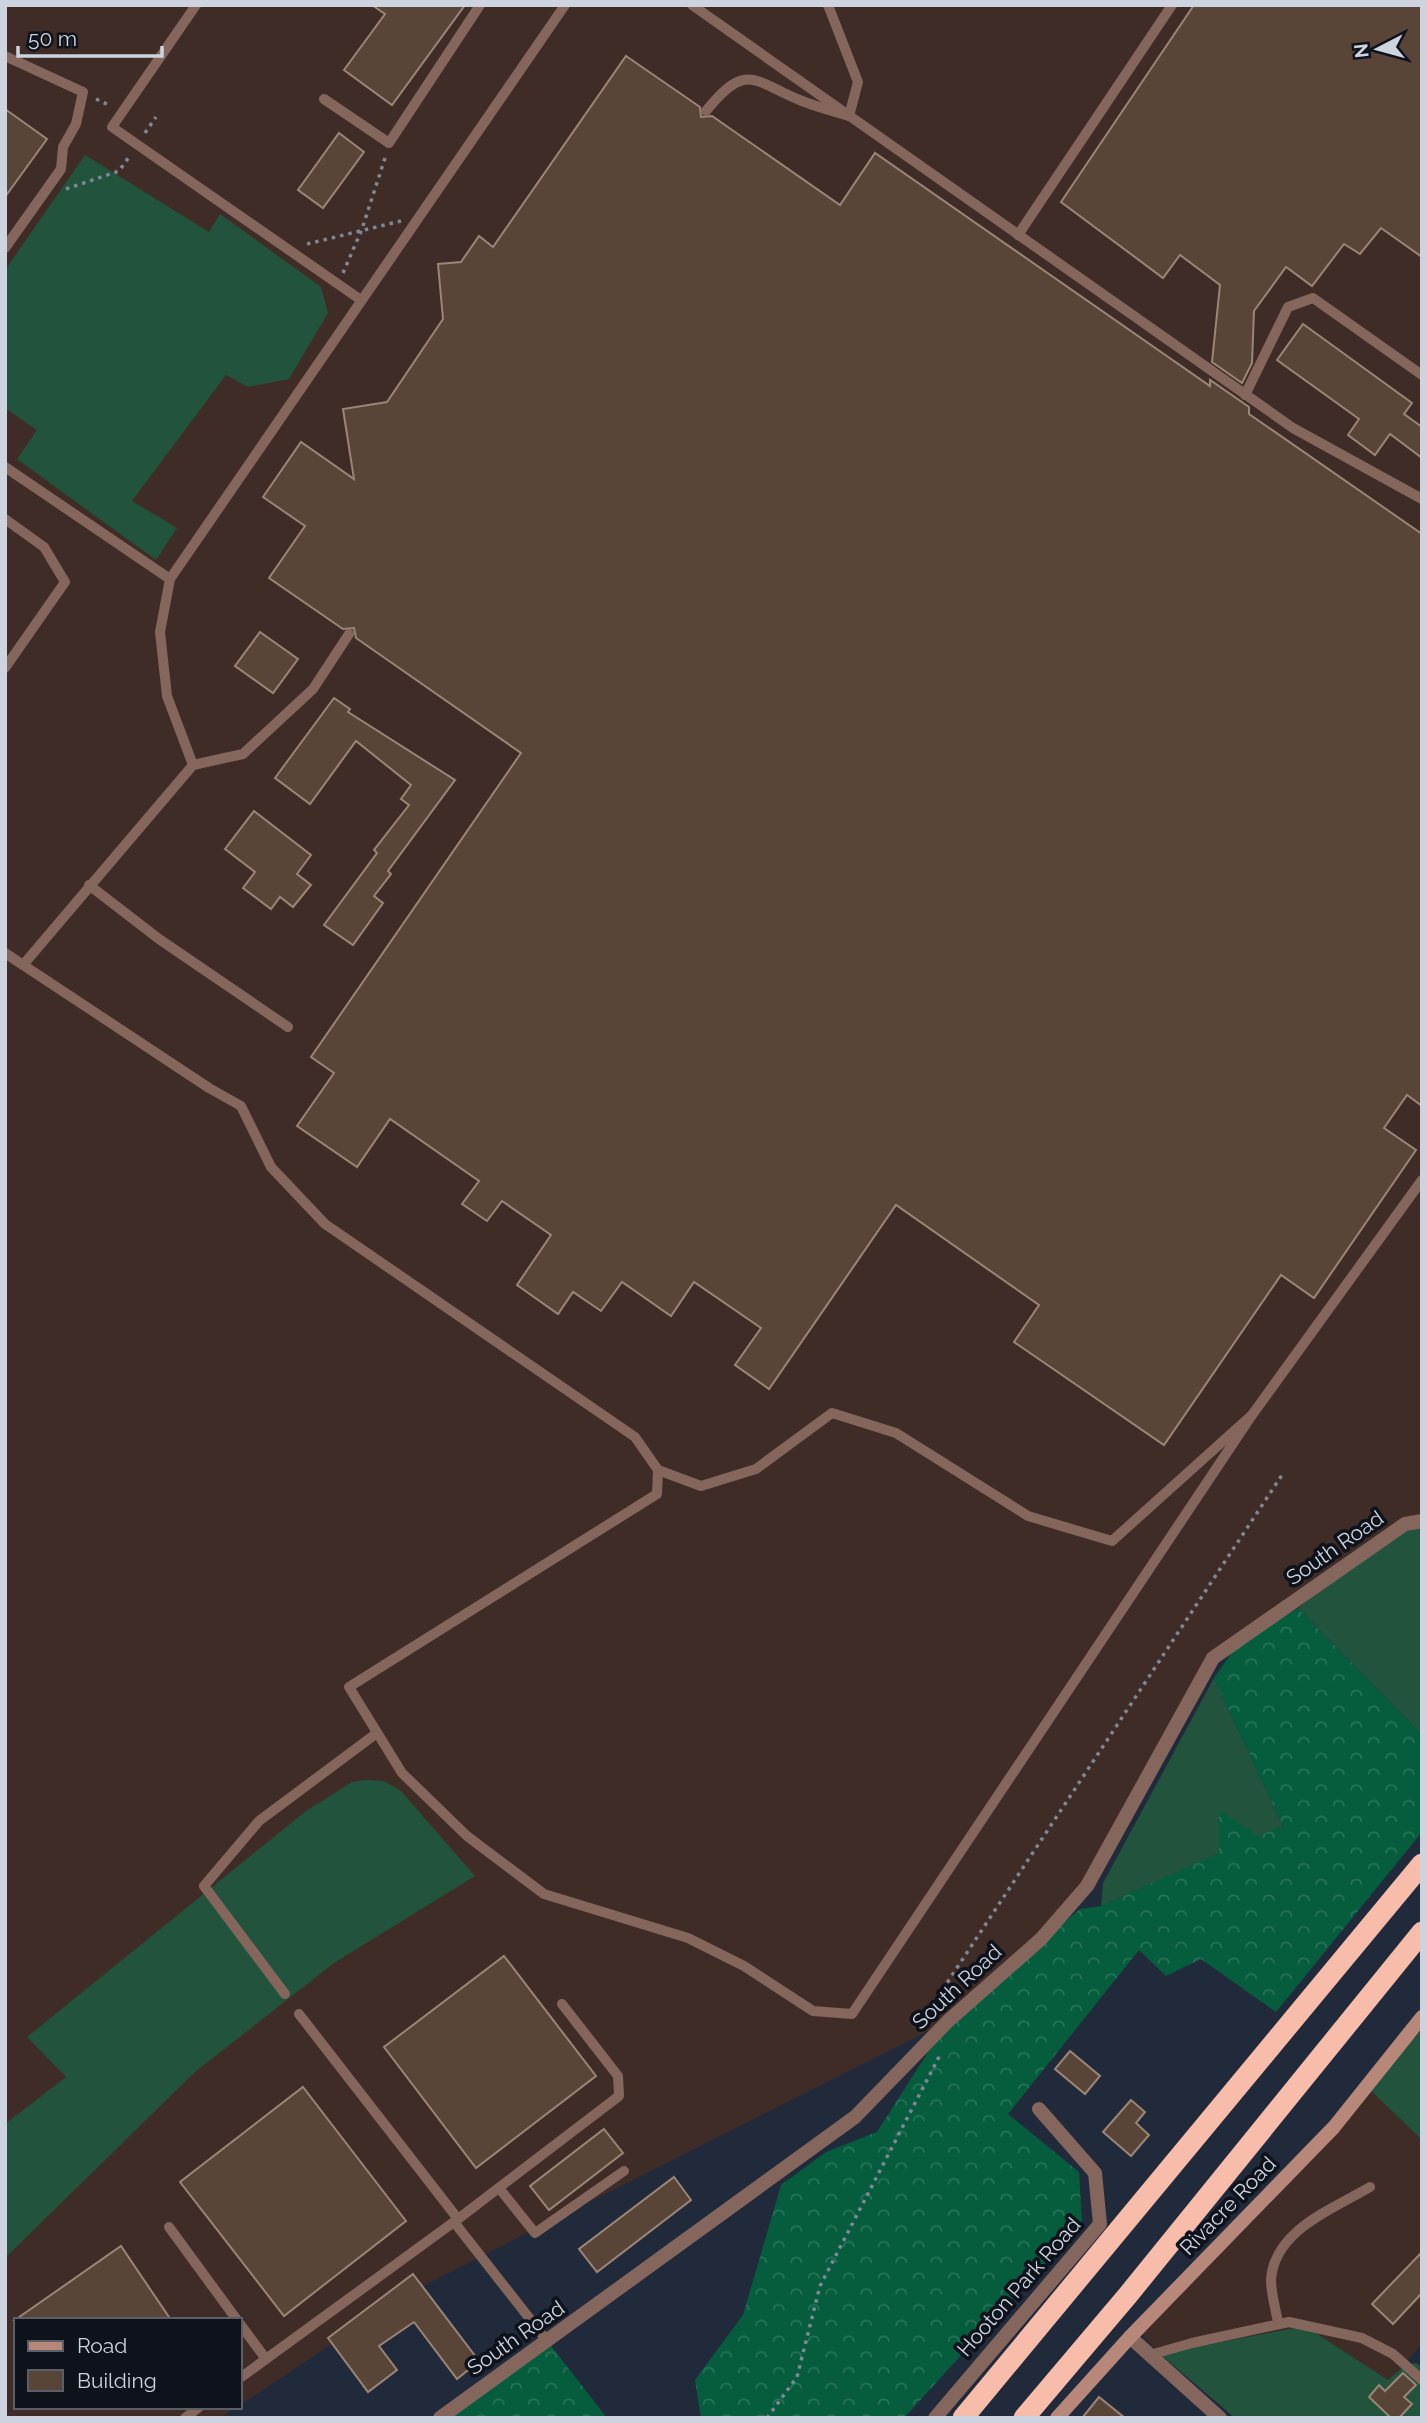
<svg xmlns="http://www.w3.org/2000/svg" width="1427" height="2423" font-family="Raleway,sans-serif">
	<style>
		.industrial { fill: #3f2c27 }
		.grass { fill: #22533c }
		.forest { fill: url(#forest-crowns) }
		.building { fill: #594538; stroke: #9b8576; stroke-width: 2 }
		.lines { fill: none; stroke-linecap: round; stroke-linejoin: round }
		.path { stroke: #7f8795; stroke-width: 3.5; stroke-dasharray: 3.5 5; stroke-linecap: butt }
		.lane { stroke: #84665d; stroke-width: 10 }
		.street { stroke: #84665d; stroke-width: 14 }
		.secondary { stroke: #b78779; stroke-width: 14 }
		.highway { stroke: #f8bdaa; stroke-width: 21 }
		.labels { text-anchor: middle; stroke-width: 7; stroke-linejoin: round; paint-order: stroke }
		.street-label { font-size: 21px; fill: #cdd3df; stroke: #0e121a }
	</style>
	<defs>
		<pattern id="forest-crowns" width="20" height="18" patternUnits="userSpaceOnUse" patternTransform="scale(1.75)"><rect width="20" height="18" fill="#055d3d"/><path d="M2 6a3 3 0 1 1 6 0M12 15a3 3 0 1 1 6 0" fill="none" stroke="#287359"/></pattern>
	</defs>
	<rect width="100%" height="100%" fill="#212a3b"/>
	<g class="industrial">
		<polygon points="5,5 1422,5 1422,1520 1213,1658 1087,1886 948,2021 405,2295 240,2405 240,2320 16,2320 16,2407 236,2407 220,2418 5,2418"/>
		<polygon points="1366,2086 1422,2140 1422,2344 1389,2381 1305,2326 1160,2354 1140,2332"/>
	</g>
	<g class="grass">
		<polygon points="85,155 209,232 220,214 321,287 328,313 289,379 248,387 226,375 132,501 177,528 156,560 17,459 37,430 5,408 5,270"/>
		<polygon points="1422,1521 1422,1735 1298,1608 1405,1524"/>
		<polygon points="1214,1678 1283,1826 1101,1906 1103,1883"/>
		<polygon points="366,1780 384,1781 401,1791 475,1876 334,1963 195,2072 5,2258 5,2124 66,2077 27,2037 306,1811 352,1782"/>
		<polygon points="1422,2030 1422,2140 1366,2086"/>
		<polygon points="1305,2326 1388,2380 1405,2365 1416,2363 1422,2367 1422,2418 1235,2418 1160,2354"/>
	</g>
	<g class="forest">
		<polygon points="1298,1608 1422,1735 1422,1832 1276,2012 1201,1959 1166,1976 1139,1950 1008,2114 1079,2172 1082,2222 904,2418 701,2418 695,2380 743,2315 781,2185 826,2152 877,2132 948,2021 1080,1909 1101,1906 1219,1853 1219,1810 1258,1836 1283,1826 1214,1678 1235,1648"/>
		<polygon points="548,2342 607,2418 440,2418"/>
	</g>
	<g class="building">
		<polygon points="372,5 465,5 392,105 344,70 385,14"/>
		<polygon points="1194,5 1422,5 1422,257 1381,228 1360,254 1344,244 1312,286 1286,267 1254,311 1252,363 1242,383 1212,362 1220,285 1180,255 1163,278 1061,202"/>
		<polygon points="626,56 700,107 701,117 712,116 840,205 875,153 1210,386 1210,380 1249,407 1249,414 1422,534 1422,1106 1407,1095 1384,1128 1416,1150 1314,1298 1281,1275 1164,1445 1014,1342 1039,1305 896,1205 769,1389 735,1365 761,1328 694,1282 671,1316 622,1282 601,1311 573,1292 558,1314 517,1285 551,1235 502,1201 487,1221 462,1204 479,1181 390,1119 357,1167 297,1126 334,1073 311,1057 521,753 356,638 354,628 343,629 269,578 305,526 263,497 301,442 354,479 343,409 387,402 443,319 438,264 461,262 479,236 493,247"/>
		<polygon points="5,109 47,139 5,197"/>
		<polygon points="339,133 364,152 323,208 298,190"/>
		<polygon points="1303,324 1412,403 1404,414 1422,427 1422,458 1390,434 1375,455 1348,435 1359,419 1277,360"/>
		<polygon points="260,632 298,659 273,693 235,666"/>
		<polygon points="334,698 350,709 348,712 455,780 388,871 391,874 374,896 383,903 353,945 324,925 377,853 374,850 409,805 401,799 411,785 356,741 310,804 275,778"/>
		<polygon points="254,811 311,855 297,874 311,885 293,907 280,897 271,909 243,888 255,872 225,849"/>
		<polygon points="504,1956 596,2076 476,2168 384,2047"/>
		<polygon points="1070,2051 1100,2076 1085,2094 1055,2069"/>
		<polygon points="303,2087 406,2221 284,2316 180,2182"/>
		<polygon points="1131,2100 1145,2112 1136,2123 1149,2135 1131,2156 1103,2132"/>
		<polygon points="604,2129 623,2153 549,2210 530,2186"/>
		<polygon points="674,2177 691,2200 597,2272 579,2249"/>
		<polygon points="121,2246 171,2320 15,2320"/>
		<polygon points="1422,2252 1422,2293 1393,2324 1372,2304"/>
		<polygon points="413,2274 479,2361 457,2379 414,2322 379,2346 397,2370 368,2392 328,2338"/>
		<polygon points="1403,2373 1416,2385 1404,2397 1412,2404 1399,2418 1391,2418 1369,2397 1379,2385 1385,2391"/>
		<polygon points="1099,2397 1125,2418 1082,2418"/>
	</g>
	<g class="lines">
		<g class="path">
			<polyline points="96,99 111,106"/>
			<polyline points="145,133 156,117"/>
			<polyline points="66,189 119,171 129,157"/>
			<polyline points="307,244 401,221"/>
			<polyline points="343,273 362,229 386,155"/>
			<polyline points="942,2005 939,1995 1284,1472"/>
			<polyline points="767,2418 797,2377 820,2286 941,2053"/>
		</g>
		<g class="lane">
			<polyline points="196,5 112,127 361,300"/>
			<polyline points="692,5 1293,428 1422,499"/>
			<polyline points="5,56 83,92 76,124 63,147 61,169 5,248"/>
			<polyline points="324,99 389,143 480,5"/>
			<path d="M706,111C747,60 754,82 802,101C817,107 833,111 849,116L858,82L828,5"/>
			<polyline points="1018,235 1172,5"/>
			<polyline points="1245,395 1288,307 1313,298 1422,375"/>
			<polyline points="5,467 170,579"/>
			<polyline points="5,519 44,547 65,582 5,668"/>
			<polyline points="193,765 243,754 313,689 349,634"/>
			<polyline points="89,885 159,939 288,1027"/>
			<polyline points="5,953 209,1088 241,1106 271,1167 325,1224 635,1437 658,1470 657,1494 349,1687 402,1773 467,1836 544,1894 688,1938 744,1966 813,2011 852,2014 1252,1415"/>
			<polyline points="23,965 193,765 167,696 160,632 170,579 565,5"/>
			<polyline points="658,1470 701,1486 756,1469 832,1413 896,1433 1028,1516 1112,1541 1252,1415 1422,1180"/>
			<polyline points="285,1994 204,1886 259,1821 377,1733"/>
			<polyline points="299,2014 458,2219"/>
			<polyline points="499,2188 535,2233 624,2171"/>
			<polyline points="454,2222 548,2342"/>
			<polyline points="169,2227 237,2320"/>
			<path d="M1278,2323C1276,2310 1271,2294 1271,2280C1274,2230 1333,2209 1370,2187"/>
			<polyline points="240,2324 266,2359"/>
			<polyline points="1150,2355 1192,2343 1289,2322 1362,2338 1393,2354 1422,2380"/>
			<polyline points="240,2378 458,2219 619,2096 618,2076 562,2004"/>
			<polyline points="185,2418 199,2407"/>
		</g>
		<g class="street">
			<polyline points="1130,2337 1220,2418"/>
			<polyline points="440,2418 855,2117 948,2021 1041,1939 1087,1886 1213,1658 1405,1524 1422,1521"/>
			<polyline points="935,2418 1100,2224 1095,2173 1039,2109"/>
		</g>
		<polyline class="secondary" points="1057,2418 1130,2337 1334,2127 1422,2017"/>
		<g class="highway">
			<polyline points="963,2418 1422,1864"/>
			<polyline points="1024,2418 1128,2295 1422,1932"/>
		</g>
	</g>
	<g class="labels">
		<g class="street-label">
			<text transform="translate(1335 1548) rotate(-35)" y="7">South Road</text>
			<text transform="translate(957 1987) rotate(-43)" y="7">South Road</text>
			<text transform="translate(1228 2206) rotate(-46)" y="7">Rivacre Road</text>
			<text transform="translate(1019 2287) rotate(-49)" y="7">Hooton Park Road</text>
			<text transform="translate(516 2338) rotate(-35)" y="7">South Road</text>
		</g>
	</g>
	<rect width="1427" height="2423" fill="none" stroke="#cdd3df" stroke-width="14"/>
	<rect x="14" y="2318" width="228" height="91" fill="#0e121a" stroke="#5a5f69" stroke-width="2"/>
	<rect x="28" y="2341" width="35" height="10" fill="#b78779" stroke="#5a5f69" stroke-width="2"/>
	<text x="77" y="2353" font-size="21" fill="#cdd3df">Road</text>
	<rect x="28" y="2370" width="35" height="21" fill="#594538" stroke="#5a5f69" stroke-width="2"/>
	<text x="77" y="2388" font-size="21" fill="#cdd3df">Building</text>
	<g transform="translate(1378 49) rotate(264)" stroke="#0e121a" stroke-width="5" paint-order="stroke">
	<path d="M0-5L12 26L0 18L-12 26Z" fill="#cdd3df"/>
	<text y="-10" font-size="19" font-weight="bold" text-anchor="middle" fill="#cdd3df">N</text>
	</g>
	<path d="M18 46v10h144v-10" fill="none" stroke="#cdd3df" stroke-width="3.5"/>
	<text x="28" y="46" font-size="21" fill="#cdd3df" stroke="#0e121a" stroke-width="5" paint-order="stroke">50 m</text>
</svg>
